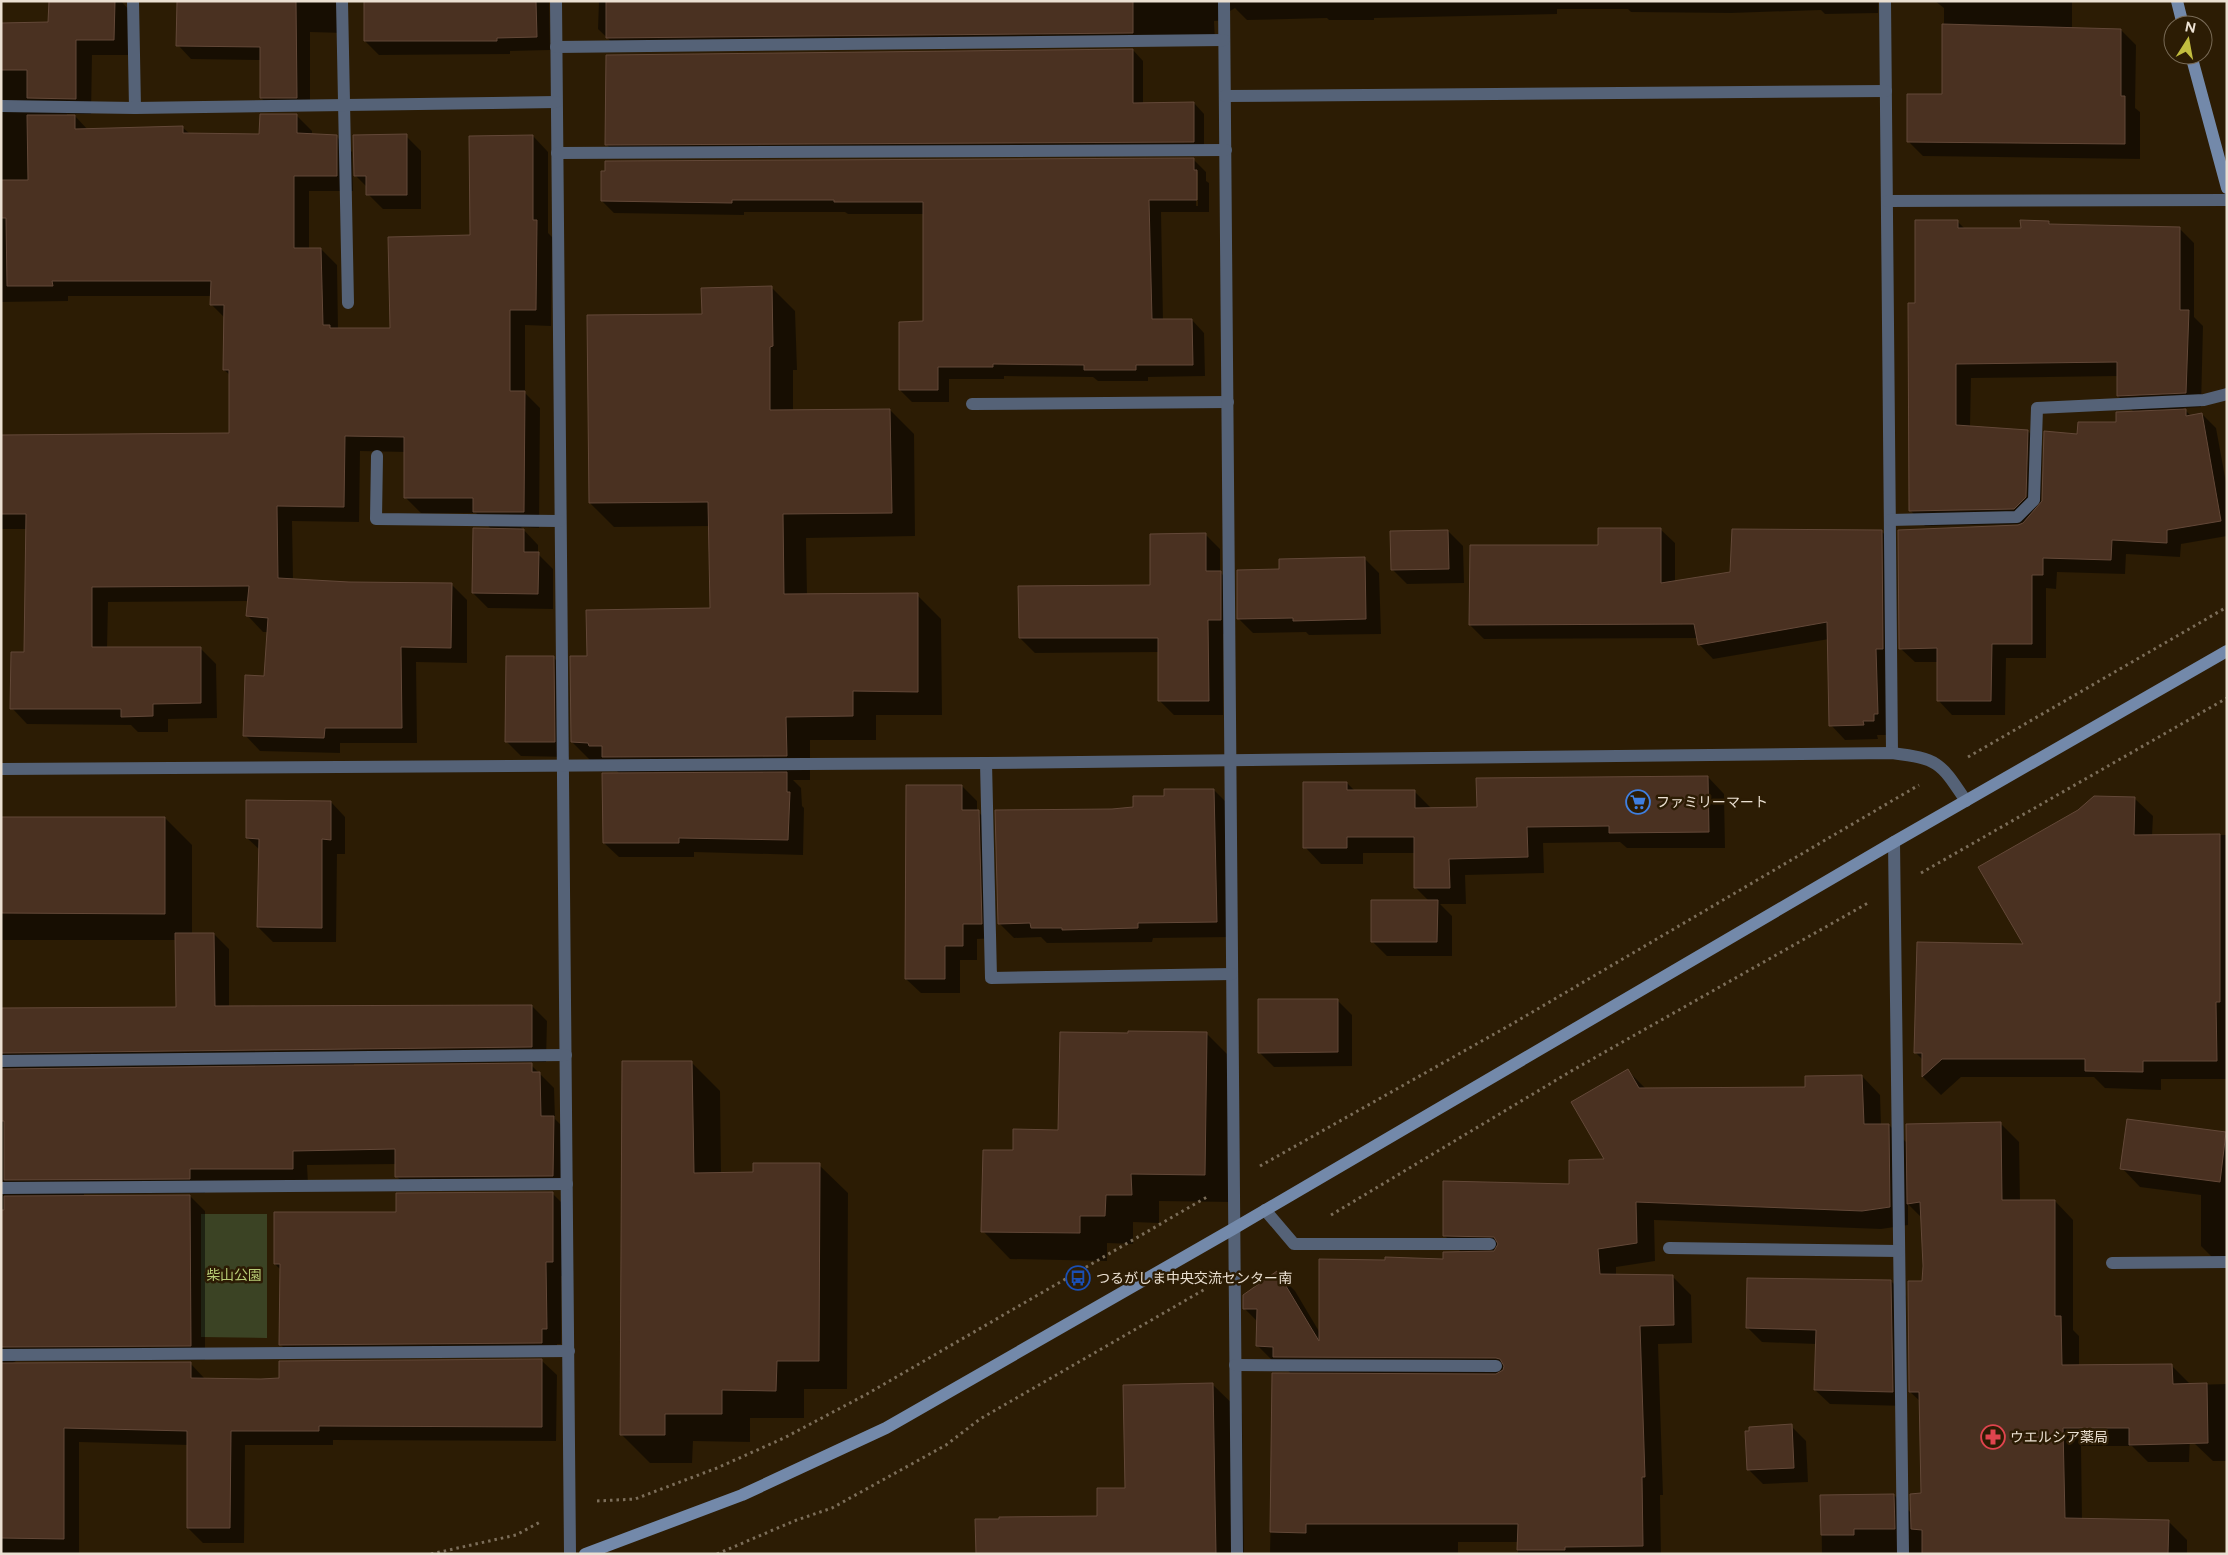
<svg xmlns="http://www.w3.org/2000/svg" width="2228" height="1555" font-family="Figtree,'Noto Sans JP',sans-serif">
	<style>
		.green { fill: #3b4324 }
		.shadow { fill: #0007; fill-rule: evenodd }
		.building { fill: #4a3121; stroke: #634838 }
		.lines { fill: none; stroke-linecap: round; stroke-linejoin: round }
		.path { stroke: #7c6e5a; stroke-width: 3; stroke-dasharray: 2.5 4; stroke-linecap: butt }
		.lane { stroke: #556277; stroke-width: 12 }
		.street { stroke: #556277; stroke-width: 12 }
		.secondary { stroke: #7389aa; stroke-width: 12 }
		.labels { text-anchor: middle; stroke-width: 5; stroke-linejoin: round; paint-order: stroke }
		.poi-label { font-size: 14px; fill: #ebe0d2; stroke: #2c1c04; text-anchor: start }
		.park-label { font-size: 14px; fill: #b7cb75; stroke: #2c1c04 }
	</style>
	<rect width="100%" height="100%" fill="#2c1c04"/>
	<polygon class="green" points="201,1214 267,1214 267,1338 201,1337"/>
	<g class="shadow">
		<polygon points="50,1 121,1 130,11 130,55 92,55 91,114 67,114 67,116 75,116 88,130 182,127 190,134 261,135 296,115 312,131 312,135 336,136 352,152 353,191 309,191 309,249 321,249 337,265 338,329 392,329 471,236 533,136 548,152 548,233 552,237 551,326 525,325 525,393 540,408 539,528 521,527 538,545 538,554 553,569 553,609 488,608 473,593 492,530 476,513 421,513 405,497 406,452 360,451 359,522 292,521 293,580 349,584 451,584 467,600 467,663 416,662 417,743 340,743 340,753 260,751 245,735 265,677 268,632 263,632 248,616 249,601 108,602 107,649 200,648 216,664 217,718 168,719 168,732 138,732 131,725 27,724 12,708 26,654 27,529 1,529 1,436 230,434 230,375 224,370 225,318 212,305 212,296 68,296 68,301 1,302 1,24 50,24"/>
		<polygon points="263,1 344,1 344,33 310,32 310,111 275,111 261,98 262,60 191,59 178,45"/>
		<polygon points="365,1 549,1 550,50 510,51 510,54 379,55 365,41"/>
		<polygon points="599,1 1878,1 1878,13 1825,14 1821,10 1731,13 1631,12 1628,9 1557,9 1557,14 1374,18 1374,20 1329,20 1327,18 1247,20 1235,8 1230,11 1229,20 1214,21 1215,41 621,51 598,29"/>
		<polygon points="1935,1 2072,1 2072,29 2121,30 2136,45 2135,108 2140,112 2140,159 1923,156 1908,141 1944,96 1944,8"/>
		<polygon points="1133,50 1143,61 1143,104 1194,103 1204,114 1204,152 616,154 606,144"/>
		<polygon points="406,136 421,151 421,209 383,209 368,194 368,188 355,175"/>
		<path d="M1194,160L1206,172V181L1209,183V212H1161L1163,321L1192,320L1204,333L1205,376L1148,377V381H1098L1093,377L1004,376V379H949V402H912L900,390L924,322V214H848L845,212H744V215L614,213L602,201ZM1196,169L1198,172V206H1196Z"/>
		<path d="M1957,221L1965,229H2022L2049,222L2052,225L2179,228L2194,243V317L2203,326L2201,407L2183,408L2191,416L2202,414L2216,428L2227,488V536L2181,544L2180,557L2126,554L2125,574L2057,572L2056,589L2046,588V658H2006L2005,715H1952L1938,700V662H1915L1900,648L2017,526L2024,524L1925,526L1911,511L1916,305ZM2118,376V396L2135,413L2117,423L2078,435L2041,507L2042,446L2028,431L1970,427L1971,378Z"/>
		<polygon points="771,287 795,311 797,370 793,370 793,411 890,410 914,434 915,536 806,538 807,595 917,595 941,619 942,715 876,715 876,740 810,740 810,780 793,780 801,788 802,806 804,808 803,855 694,852 694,857 619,857 604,843 621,775 616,770 596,766 572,742 588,657 711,609 710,526 614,527 590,503 703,315"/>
		<polygon points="1660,529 1675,543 1675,582 1732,573 1881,531 1896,545 1888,735 1877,735 1878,739 1845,740 1831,725 1829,639 1713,659 1699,644 1698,638 1484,639 1470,625 1599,547"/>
		<polygon points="1448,531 1463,546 1464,583 1407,584 1392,569"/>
		<polygon points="1205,534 1220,549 1220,572 1235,587 1235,634 1223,634 1223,715 1174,715 1159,700 1159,652 1035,653 1020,638 1151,586"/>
		<polygon points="1364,558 1379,573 1381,634 1309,635 1306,632 1253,633 1239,619 1280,570"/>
		<polygon points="553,657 568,672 569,757 521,756 507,742"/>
		<polygon points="1708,777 1724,794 1725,848 1627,848 1620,842 1543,843 1544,873 1465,875 1466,904 1440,904 1452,916 1452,956 1387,956 1372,941 1429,901 1416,888 1415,853 1363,853 1363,864 1321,864 1305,847 1347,783 1355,791 1414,791 1431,808 1478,809"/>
		<polygon points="962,786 977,801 977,811 993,826 996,938 977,939 977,960 960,960 960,993 921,993 906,979"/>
		<polygon points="1214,790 1229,805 1231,937 1153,938 1152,942 1047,943 1041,937 1014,938 999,923 1112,811 1134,808 1165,798"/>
		<polygon points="2134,798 2153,816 2152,836 2227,835 2227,1079 2161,1079 2161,1090 2105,1088 2094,1077 1961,1077 1941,1095 1923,1077 1923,1060 1915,1052 2026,945"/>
		<polygon points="331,802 345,817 345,854 337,854 336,942 273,942 258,927 260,850 247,838"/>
		<polygon points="1,818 165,818 192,845 192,934 214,934 229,949 229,1007 532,1006 547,1021 546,1062 354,1064 354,1067 531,1065 554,1088 555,1119 568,1132 567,1190 412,1191 397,1177 397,1164 307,1165 308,1184 205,1184 205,1193 84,1194 84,1197 190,1196 205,1211 205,1360 16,1361 11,1364 190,1363 205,1379 261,1380 542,1361 557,1375 556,1441 333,1440 333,1445 245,1445 244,1543 203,1543 188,1528 188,1445 79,1442 79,1553 1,1553 1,1010 177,1008 176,940 1,940"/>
		<polygon points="1337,1000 1352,1015 1352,1066 1274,1067 1259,1052"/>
		<polygon points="1206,1033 1234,1061 1232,1202 1159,1201 1159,1223 1133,1222 1133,1244 1107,1243 1107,1261 1010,1259 983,1231 1014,1152 1059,1131"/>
		<polygon points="692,1063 720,1091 721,1174 754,1174 819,1165 848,1193 847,1389 804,1389 804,1418 750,1418 750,1442 693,1441 692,1463 650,1463 621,1434"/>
		<polygon points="1628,1071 1646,1089 1806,1089 1862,1076 1880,1095 1881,1125 1889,1125 1907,1143 2000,1123 2019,1142 2020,1201 2055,1201 2073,1220 2073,1330 2079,1336 2079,1367 2172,1366 2191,1385 2227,1384 2227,1461 2213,1461 2194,1443 2190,1435 2189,1462 2148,1462 2132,1446 2081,1446 2082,1520 2169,1522 2187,1540 2187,1554 1822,1554 1821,1496 1894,1495 1911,1513 1922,1495 1920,1401 1910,1392 1923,1282 1922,1218 1908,1204 1908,1225 1881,1229 1654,1220 1655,1261 1616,1267 1616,1275 1673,1277 1691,1295 1692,1343 1658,1344 1663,1495 1660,1495 1661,1554 1518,1554 1518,1542 1458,1542 1458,1554 1270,1554 1274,1375 1292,1375 1282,1364 1276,1364 1258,1346 1258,1322 1244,1308 1277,1273 1295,1291 1320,1333 1444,1260 1462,1253 1444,1235 1571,1185 1606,1160"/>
		<polygon points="2128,1120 2227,1133 2227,1264 2219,1264 2201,1246 2201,1195 2140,1187 2122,1168"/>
		<polygon points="552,1193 567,1208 567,1276 561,1276 561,1344 557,1344 557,1357 295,1359 280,1344 281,1270 275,1264 397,1214"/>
		<polygon points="1891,1281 1906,1296 1907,1406 1830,1404 1815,1390 1816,1344 1762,1342 1747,1327"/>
		<polygon points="1213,1385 1242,1413 1244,1554 977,1554 1099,1518 1126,1489"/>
		<polygon points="1791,1426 1806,1441 1808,1482 1763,1484 1748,1469 1751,1432"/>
	</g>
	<g class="building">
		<polygon points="49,1 115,1 114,40 76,40 76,99 27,98 27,70 1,70 1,23 48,22"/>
		<polygon points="177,1 296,1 297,98 260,98 260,47 176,46"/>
		<polygon points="364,1 536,1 537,37 497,38 497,41 364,41"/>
		<polygon points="606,1 1133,1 1133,33 606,38"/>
		<polygon points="1942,24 2121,29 2121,96 2125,96 2125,144 1907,142 1907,94 1942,94"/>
		<polygon points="1133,49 1133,103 1194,102 1194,142 605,145 606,55"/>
		<polygon points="260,114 297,114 297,133 337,135 337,176 294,176 294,248 321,248 323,325 330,325 330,328 390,328 388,237 470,235 469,136 533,135 533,220 537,220 536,310 510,310 510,391 525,391 524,512 473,512 473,498 404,498 404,437 345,436 344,507 277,506 278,578 349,582 452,583 451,648 401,647 402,728 325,728 324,738 243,736 245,675 264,676 268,618 246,616 249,586 92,587 92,647 201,647 201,703 153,704 153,716 121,717 121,709 10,709 11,652 24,652 26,514 1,514 1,435 229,433 229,370 223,370 224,305 210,305 211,281 52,281 53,286 7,286 6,218 1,218 1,180 28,180 27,115 75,115 75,129 183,126 183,133 259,134"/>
		<polygon points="407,134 407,195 366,195 366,176 354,176 353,135"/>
		<polygon points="1194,158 1194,170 1197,170 1197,200 1149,200 1152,319 1192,319 1193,365 1136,365 1136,370 1084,370 1084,365 993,364 993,367 938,367 938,390 899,390 899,322 923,321 923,202 834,202 834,200 732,200 732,203 601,201 601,171 605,171 605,161"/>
		<polygon points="1915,220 1958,220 1958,228 2021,228 2020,220 2049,221 2049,224 2180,227 2180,310 2189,310 2186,393 2117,396 2117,362 1956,364 1956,425 2028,430 2026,497 2014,509 1909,511 1908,303 1915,303"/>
		<polygon points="772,286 773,346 770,347 770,410 890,409 892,513 783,514 784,594 918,593 918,692 853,691 853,716 786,717 787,756 602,757 602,746 589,746 588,743 571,742 570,656 587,656 586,610 710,608 708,502 589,503 587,315 702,314 701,288"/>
		<polygon points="2186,409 2186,416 2202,413 2221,521 2167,530 2167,543 2112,540 2111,560 2043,558 2043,575 2032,575 2032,644 1992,644 1991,701 1937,701 1937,648 1899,649 1898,530 2018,525 2023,523 2042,501 2044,431 2077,434 2078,422 2116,422 2116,412"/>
		<polygon points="473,528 524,529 524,552 539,552 538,594 472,593"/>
		<polygon points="1598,528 1661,528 1661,583 1730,572 1732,529 1882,530 1883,649 1876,649 1878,714 1874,714 1874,721 1863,721 1864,725 1829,726 1827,622 1698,645 1694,624 1469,625 1470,545 1598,545"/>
		<polygon points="1448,530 1449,569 1391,570 1390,531"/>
		<polygon points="1206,533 1206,571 1221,571 1221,620 1208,620 1209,701 1158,701 1158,638 1019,638 1018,586 1150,585 1150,534"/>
		<polygon points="1365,557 1366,619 1293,621 1293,618 1237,619 1237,570 1279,569 1279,559"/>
		<polygon points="506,656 554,656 555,742 505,742"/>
		<polygon points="787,772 787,792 790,792 788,840 679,838 679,843 603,843 602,773"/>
		<polygon points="1708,776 1709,832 1609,833 1609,826 1527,827 1528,857 1449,859 1450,888 1414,888 1414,837 1347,837 1347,848 1303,848 1303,782 1347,782 1347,790 1415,790 1415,808 1477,807 1476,778"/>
		<polygon points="906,785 962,785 962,810 979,810 982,924 963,924 963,946 945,946 945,979 905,979"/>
		<polygon points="1164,789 1214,789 1217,922 1138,923 1138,928 1062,930 1062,928 1031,928 1030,923 998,924 995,810 1112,809 1133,807 1133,796 1164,796"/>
		<polygon points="2094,796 2135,797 2134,835 2220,834 2220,1002 2216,1002 2217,1061 2143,1061 2143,1072 2085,1071 2085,1059 1942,1059 1922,1077 1922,1053 1914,1053 1917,942 2023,944 1978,867 2078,810"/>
		<polygon points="246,800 331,801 331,840 322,839 322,928 257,927 259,839 246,838"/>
		<polygon points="1,817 165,817 165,914 1,913"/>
		<polygon points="1371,900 1438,900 1437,942 1371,942"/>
		<polygon points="175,933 214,933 215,1006 532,1005 532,1047 1,1053 1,1008 176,1007"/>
		<polygon points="1258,999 1338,999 1338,1052 1258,1053"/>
		<polygon points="1128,1031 1207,1032 1205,1175 1131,1174 1132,1195 1106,1195 1105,1216 1080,1216 1080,1233 981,1232 983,1150 1013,1150 1013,1129 1058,1130 1060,1032 1128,1033"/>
		<polygon points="622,1061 692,1061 694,1173 753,1172 753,1163 820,1163 819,1361 777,1361 776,1391 722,1390 722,1414 665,1414 665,1435 620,1435"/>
		<polygon points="532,1063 532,1072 540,1072 541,1116 554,1116 553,1176 395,1177 395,1149 293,1151 293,1169 190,1169 190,1179 4,1180 4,1121 1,1121 1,1069"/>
		<polygon points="1628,1069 1639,1088 1805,1087 1805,1076 1862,1075 1864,1124 1889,1124 1890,1207 1862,1211 1636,1202 1637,1243 1598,1249 1600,1274 1673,1275 1674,1325 1640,1326 1645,1477 1642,1477 1643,1546 1565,1547 1565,1550 1517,1550 1518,1524 1306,1524 1306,1533 1270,1532 1272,1373 1496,1374 1503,1370 1504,1366 1500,1359 1496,1358 1273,1357 1273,1347 1256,1346 1257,1309 1243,1309 1243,1295 1277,1271 1319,1341 1319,1259 1385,1260 1385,1257 1443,1259 1443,1252 1494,1251 1498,1244 1494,1237 1443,1236 1443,1181 1569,1184 1569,1160 1604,1159 1571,1102"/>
		<polygon points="2127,1119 2226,1132 2220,1182 2120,1169"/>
		<polygon points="2001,1122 2002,1200 2055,1200 2055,1316 2061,1316 2062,1365 2172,1364 2173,1384 2207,1383 2208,1443 2129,1445 2129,1428 2063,1428 2065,1518 2169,1520 2168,1554 1922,1554 1922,1530 1911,1529 1910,1494 1921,1493 1919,1392 1909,1392 1908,1281 1922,1281 1923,1266 1920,1202 1907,1204 1906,1124"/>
		<polygon points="553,1192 553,1262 546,1262 547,1329 542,1329 542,1343 279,1345 280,1264 274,1264 274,1212 396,1212 396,1193"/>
		<polygon points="190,1195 191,1346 1,1347 1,1210 4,1210 4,1196"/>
		<polygon points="1747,1278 1891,1280 1893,1392 1814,1390 1816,1330 1746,1328"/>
		<polygon points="542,1359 542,1427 319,1426 319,1431 231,1431 230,1528 187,1528 187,1431 64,1428 64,1539 1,1538 1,1363 191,1362 191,1378 261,1379 279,1378 279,1361"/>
		<polygon points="1213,1383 1216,1554 976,1554 975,1519 999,1519 999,1517 1097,1516 1097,1488 1125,1488 1123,1385"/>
		<polygon points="1792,1424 1794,1468 1747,1470 1745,1431 1749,1431 1749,1427"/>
		<polygon points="1894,1494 1895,1529 1854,1529 1854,1535 1821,1535 1820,1495"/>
	</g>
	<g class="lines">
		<g class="path">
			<polyline points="1968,757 2227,607"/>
			<polyline points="1921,873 2227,698"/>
			<polyline points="1260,1166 1512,1024 1919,785"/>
			<polyline points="1331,1215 1573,1070 1868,903"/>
			<polyline points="597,1501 635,1499 717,1468 784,1438 867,1394 1207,1197"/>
			<polyline points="431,1554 516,1535 542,1521"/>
			<polyline points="717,1554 794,1521 832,1508 946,1445 980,1419 1207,1288"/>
		</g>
		<g class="lane">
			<polyline points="972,404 1228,402"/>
			<polyline points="1265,1210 1294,1244 1490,1244"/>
		</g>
		<g class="street">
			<polyline points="133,1 135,108"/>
			<polyline points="342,1 348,303"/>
			<polyline points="556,1 570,1554"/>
			<polyline points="1224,1 1237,1554"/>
			<polyline points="1885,1 1892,753"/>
			<polyline points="556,47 1224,40"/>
			<polyline points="1225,96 1886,91"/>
			<polyline points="1,106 135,108 556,102"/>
			<polyline points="557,153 1226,150"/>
			<polyline points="1887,201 2227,200"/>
			<polyline points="377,456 376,519 560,521"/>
			<polyline points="1890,520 2017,517 2034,500 2037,408 2204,400 2227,394"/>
			<polyline points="986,763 991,978 1232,974"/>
			<path d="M1,769L986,763L1892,753C1939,759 1940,762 1966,801"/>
			<polyline points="1894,842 1903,1554"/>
			<polyline points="1,1061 566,1055"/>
			<polyline points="1,1188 567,1184"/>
			<polyline points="1669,1248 1899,1251"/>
			<polyline points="2112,1263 2227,1262"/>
			<polyline points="1,1355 569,1351"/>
			<polyline points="1235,1365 1496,1366"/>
		</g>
		<g class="secondary">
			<polyline points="2177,1 2183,25"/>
			<polyline points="2191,55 2227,188"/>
			<polyline points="585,1554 742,1495 886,1428 1233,1229 1894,842 2227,651"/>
		</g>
	</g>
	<defs>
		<g id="supermarket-ring" transform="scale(1.25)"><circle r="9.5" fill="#2c1c04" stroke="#3f7fe0" stroke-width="1.5"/><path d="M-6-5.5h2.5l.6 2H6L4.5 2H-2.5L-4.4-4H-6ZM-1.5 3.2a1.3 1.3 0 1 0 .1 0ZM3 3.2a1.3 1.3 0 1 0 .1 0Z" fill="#3f7fe0"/></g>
		<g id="bus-ring" transform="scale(1.25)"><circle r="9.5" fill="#2c1c04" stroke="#1a4fb4" stroke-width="1.5"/><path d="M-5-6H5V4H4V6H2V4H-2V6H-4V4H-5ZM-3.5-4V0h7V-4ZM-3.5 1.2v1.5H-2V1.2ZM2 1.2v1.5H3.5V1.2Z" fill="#1a4fb4"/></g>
		<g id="pharmacy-ring" transform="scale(1.25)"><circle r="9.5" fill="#2c1c04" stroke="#e0444e" stroke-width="1.5"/><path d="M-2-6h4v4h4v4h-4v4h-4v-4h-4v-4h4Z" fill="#e0444e"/></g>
	</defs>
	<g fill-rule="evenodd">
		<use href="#supermarket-ring" x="1638" y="802"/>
		<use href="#bus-ring" x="1078" y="1278"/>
		<use href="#pharmacy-ring" x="1993" y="1437"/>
	</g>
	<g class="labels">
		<g class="poi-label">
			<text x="1656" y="807">ファミリーマート</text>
			<text x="1096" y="1283">つるがしま中央交流センター南</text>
			<text x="2010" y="1442">ウエルシア薬局</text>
		</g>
		<g class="park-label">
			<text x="234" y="1280">柴山公園</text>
		</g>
	</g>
	<rect width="2228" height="1555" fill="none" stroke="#ebe0d2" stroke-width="5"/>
	<g transform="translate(2188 40) rotate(11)"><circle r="24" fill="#2c1c04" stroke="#786a56"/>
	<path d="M0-4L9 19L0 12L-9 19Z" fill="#c2bd3f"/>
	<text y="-8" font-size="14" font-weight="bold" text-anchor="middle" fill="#ebe0d2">N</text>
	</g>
</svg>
